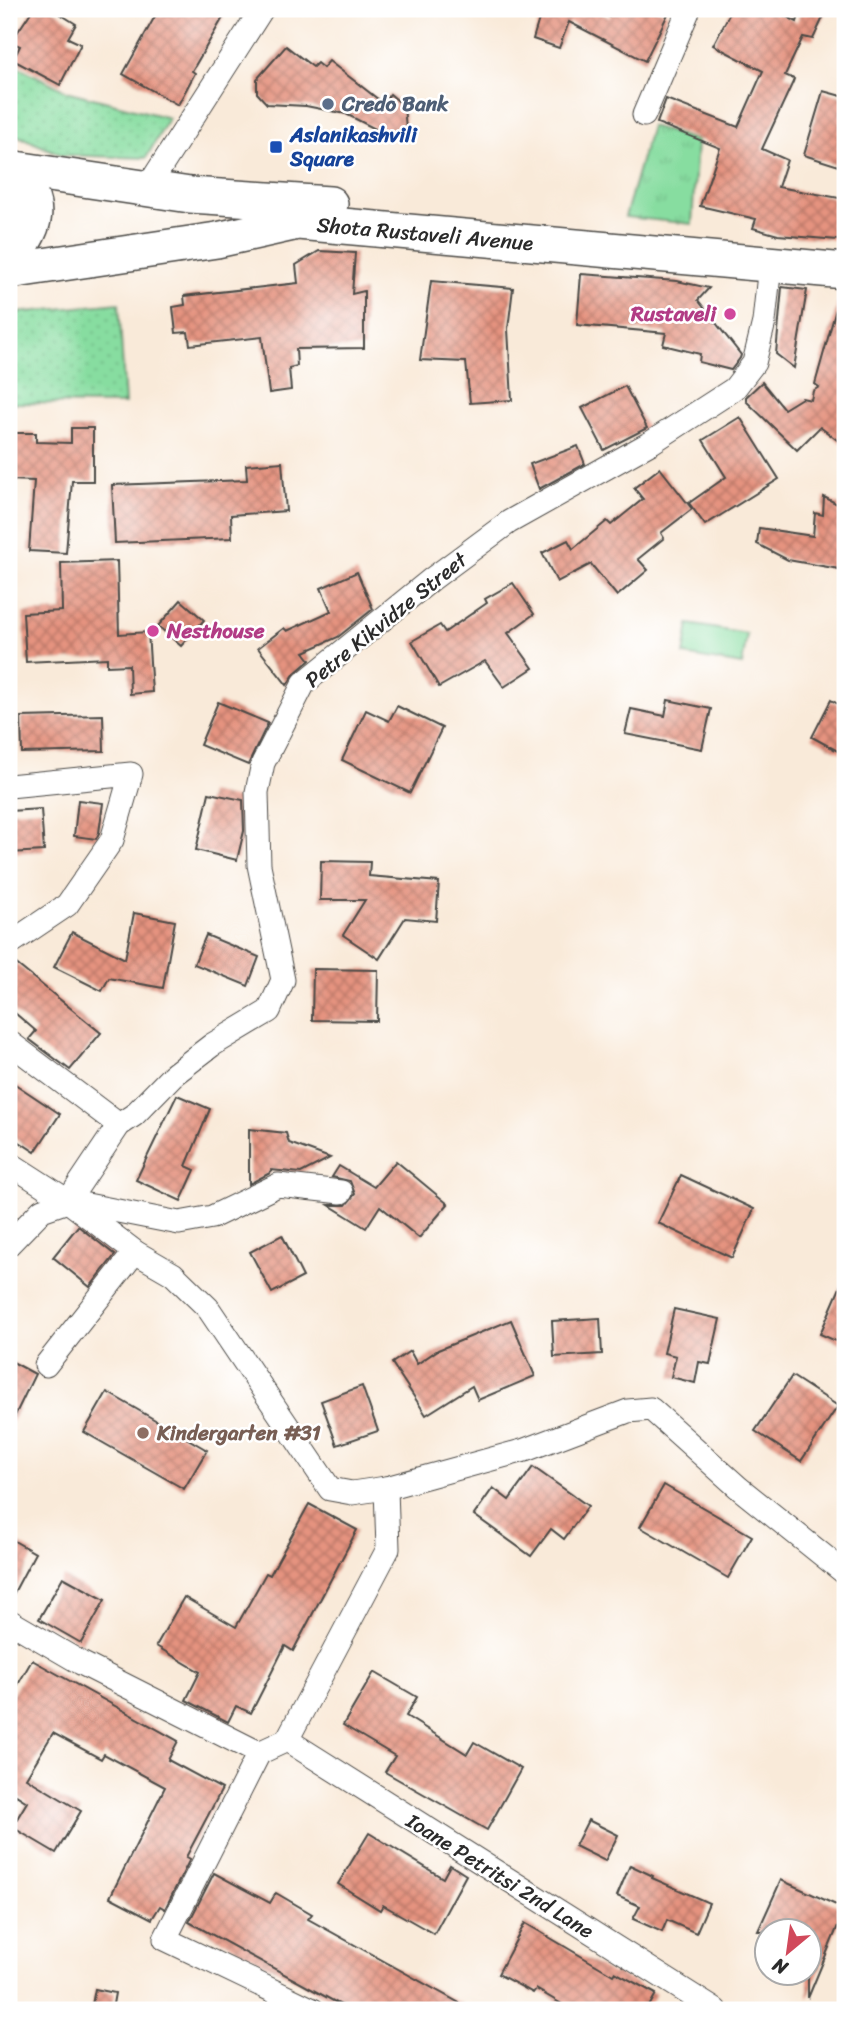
<svg xmlns="http://www.w3.org/2000/svg" width="854" height="2019" font-family="Sriracha,sans-serif">
	<style>
		.grass { fill: #87dda0; stroke: #598466; stroke-width: 2 }
		.park { fill: url(#park-tufts); stroke: #598466; stroke-width: 2 }
		.garden { fill: url(#garden-dots); stroke: #598466; stroke-width: 2 }
		.building { fill: url(#building-cross-hatch) }
		.lines { fill: none; stroke-linecap: round; stroke-linejoin: round }
		.minor-casing { stroke: #4a4845; stroke-width: 25 }
		.primary-casing { stroke: #4a4845; stroke-width: 38 }
		.minor { stroke: #fff; stroke-width: 23 }
		.primary { stroke: #fff; stroke-width: 35 }
		.service-dot { fill: #5c6f8a; stroke: #fff; stroke-width: 2.5 }
		.transit-dot { fill: #1a4fb4; stroke: #fff; stroke-width: 2.5 }
		.hotel-dot { fill: #d1479c; stroke: #fff; stroke-width: 2.5 }
		.education-dot { fill: #8d6e63; stroke: #fff; stroke-width: 2.5 }
		.labels { text-anchor: middle; stroke-width: 5; stroke-linejoin: round; paint-order: stroke }
		.service-label { font-size: 21px; font-weight: bold; fill: #4e5e75; stroke: #fff; text-anchor: start }
		.transit-label { font-size: 21px; font-weight: bold; fill: #164399; stroke: #fff; text-anchor: start }
		.street-label { font-size: 21px; fill: #2b2b2b; stroke: #fff }
		.hotel-label { font-size: 21px; font-weight: bold; fill: #b23c85; stroke: #fff; text-anchor: end }
		.education-label { font-size: 21px; font-weight: bold; fill: #785e54; stroke: #fff; text-anchor: start }
	</style>
	<defs>
		<pattern id="park-tufts" width="24" height="20" patternUnits="userSpaceOnUse" patternTransform="scale(1.75)"><rect width="24" height="20" fill="#87dda0"/><path d="M3 7l-1-3M5 7V3M7 7l1-3M15 17l-1-3M17 17v-4M19 17l1-3" fill="none" stroke="#75be8a"/></pattern>
		<pattern id="garden-dots" width="8" height="8" patternUnits="userSpaceOnUse" patternTransform="scale(1.75)"><rect width="8" height="8" fill="#87dda0"/><path d="M2 2h.1M6 6h.1" fill="none" stroke="#75be8a" stroke-width="1.8" stroke-linecap="round"/></pattern>
		<pattern id="building-cross-hatch" width="8" height="8" patternUnits="userSpaceOnUse" patternTransform="scale(1.75)"><rect width="8" height="8" fill="#e5937f"/><path d="M0 0l8 8M0 8l8-8" fill="none" stroke="#ba7868"/></pattern>
	</defs>
	<rect width="100%" height="100%" fill="#fff"/>
	<filter id="ink" filterUnits="userSpaceOnUse"><feTurbulence type="fractalNoise" baseFrequency=".0143" numOctaves="2"/><feDisplacementMap in="SourceGraphic" scale="14" xChannelSelector="R" yChannelSelector="G"/><feConvolveMatrix kernelMatrix="1 2 1 2 8 2 1 2 1" color-interpolation-filters="sRGB"/></filter>
	<filter id="wash" filterUnits="userSpaceOnUse"><feTurbulence type="fractalNoise" baseFrequency=".00686" numOctaves="4" result="noise"/><feDisplacementMap in="SourceGraphic" scale="28" xChannelSelector="R" yChannelSelector="G"/><feGaussianBlur stdDeviation="1.57" result="paint"/><feColorMatrix in="noise" values="0 0 0 0 0 0 0 0 0 0 0 0 0 0 0 0 0 1.4 0 .05"/><feComposite in="paint" operator="in"/></filter>
	<g filter="url(#wash)">
		<rect width="100%" height="100%" fill="#f9ead9"/>
		<polygon class="grass" points="689,624 747,634 742,665 684,655"/>
		<polygon class="park" points="651,126 697,141 692,224 625,217"/>
		<g class="garden">
			<polygon points="9,62 66,91 169,118 146,158 62,155 9,132"/>
			<polygon points="119,303 125,404 13,403 16,313"/>
		</g>
		<g id="blocks">
			<g class="building">
				<polygon points="33,9 52,9 76,24 68,38 81,44 60,85 13,60 20,46 11,42"/>
				<polygon points="159,9 228,9 192,71 195,73 178,105 123,74"/>
				<polygon points="542,9 592,9 609,17 613,9 659,9 668,14 645,61 569,22 559,48 533,39"/>
				<polygon points="732,9 772,9 797,22 801,9 827,9 813,39 803,37 785,75 794,79 793,82 762,149 787,160 778,187 845,199 845,217 838,240 778,235 753,228 756,219 700,206 720,148 657,123 666,99 738,127 763,71 713,45"/>
				<polygon points="286,46 313,67 317,63 323,68 329,61 383,103 390,94 404,106 406,129 393,138 346,114 306,106 267,104 257,93 257,79"/>
				<polygon points="823,91 845,97 845,168 804,155"/>
				<polygon points="319,251 355,253 352,294 364,291 364,348 296,349 297,366 289,368 291,390 269,393 262,337 190,345 188,332 176,333 173,307 185,305 184,296 298,283 296,265"/>
				<polygon points="581,274 677,281 709,288 698,300 741,355 740,358 731,370 699,362 700,354 663,345 666,333 577,325"/>
				<polygon points="431,281 513,288 508,329 512,400 470,403 466,362 420,360"/>
				<polygon points="782,287 807,290 794,368 776,354"/>
				<polygon points="840,295 845,296 845,446 820,427 797,450 746,401 746,397 762,382 784,409 802,398 811,400 813,391 819,387 815,384"/>
				<polygon points="625,386 647,428 604,450 582,408"/>
				<polygon points="740,417 779,479 705,525 689,503 726,477 703,440"/>
				<polygon points="71,428 93,428 93,481 72,481 66,553 29,551 34,481 10,480 10,433 36,433 36,442 71,443"/>
				<polygon points="578,446 585,464 539,489 530,464"/>
				<polygon points="282,462 286,511 231,515 232,538 115,543 112,485 247,480 246,465"/>
				<polygon points="660,468 692,509 661,533 664,538 638,559 648,570 617,596 591,564 557,582 542,553 568,540 573,549 607,521 611,525 643,499 634,488"/>
				<polygon points="824,497 845,508 845,570 788,560 757,544 759,528 813,536 815,513 823,515"/>
				<polygon points="117,561 119,634 148,632 152,692 130,694 129,665 107,666 107,658 26,662 23,613 62,611 61,563"/>
				<polygon points="357,572 373,609 338,637 304,652 310,660 295,673 287,685 258,648 284,628 287,631 331,611 321,588"/>
				<polygon points="513,583 534,614 508,633 533,668 504,687 485,661 439,687 412,641 440,625 445,632 487,603 485,599"/>
				<polygon points="181,600 204,620 181,646 158,626"/>
				<polygon points="668,700 711,709 702,749 625,734 631,709 665,716"/>
				<polygon points="831,700 845,708 845,755 812,737"/>
				<polygon points="218,702 268,723 248,765 200,745"/>
				<polygon points="397,706 442,728 410,793 342,760 366,710 389,721"/>
				<polygon points="103,715 104,751 22,753 21,717"/>
				<polygon points="209,793 243,800 244,831 237,860 196,850"/>
				<polygon points="78,800 103,803 99,833 96,839 74,836"/>
				<polygon points="41,809 44,851 9,853 9,811"/>
				<polygon points="321,861 370,862 369,876 439,882 436,921 405,918 379,959 343,935 365,900 320,900"/>
				<polygon points="134,913 175,921 163,988 109,978 102,991 54,967 72,932 125,959"/>
				<polygon points="206,935 259,957 248,986 194,964"/>
				<polygon points="9,958 101,1033 70,1070 29,1039 36,1031 9,1008"/>
				<polygon points="313,969 378,970 377,1021 312,1020"/>
				<polygon points="9,1080 60,1114 35,1152 9,1135"/>
				<polygon points="177,1095 210,1109 186,1166 195,1170 181,1201 136,1180"/>
				<polygon points="249,1129 286,1133 289,1143 330,1158 301,1173 271,1170 270,1173 249,1184"/>
				<polygon points="396,1161 448,1204 419,1238 380,1206 366,1228 329,1205 346,1205 355,1194 350,1181 332,1177 339,1166 374,1187"/>
				<polygon points="681,1175 754,1209 732,1258 658,1223"/>
				<polygon points="78,1226 115,1255 90,1287 53,1257"/>
				<polygon points="282,1235 303,1277 272,1293 250,1252"/>
				<polygon points="845,1276 845,1345 820,1334"/>
				<polygon points="674,1309 720,1319 710,1364 699,1362 695,1383 671,1377 676,1356 664,1353"/>
				<polygon points="600,1318 602,1354 554,1357 552,1321"/>
				<polygon points="511,1320 535,1376 478,1400 472,1386 426,1415 392,1363 410,1351 417,1364 438,1350"/>
				<polygon points="9,1360 35,1374 9,1428"/>
				<polygon points="792,1376 838,1406 801,1461 755,1431"/>
				<polygon points="362,1386 378,1431 337,1445 321,1401"/>
				<polygon points="107,1392 207,1450 184,1489 84,1432"/>
				<polygon points="533,1467 588,1506 564,1539 551,1529 531,1556 474,1515 493,1488 509,1500"/>
				<polygon points="664,1485 752,1536 728,1578 640,1527"/>
				<polygon points="309,1504 357,1530 293,1651 285,1646 251,1713 236,1706 228,1722 186,1700 200,1672 156,1646 184,1597 236,1627 266,1573 270,1575"/>
				<polygon points="9,1538 35,1553 9,1602"/>
				<polygon points="63,1577 105,1600 81,1643 39,1619"/>
				<polygon points="32,1660 178,1741 168,1760 222,1789 186,1857 190,1859 165,1909 160,1906 152,1919 110,1897 165,1787 104,1754 101,1759 53,1733 26,1778 81,1811 56,1853 12,1827 27,1802 16,1795 9,1807 9,1700"/>
				<polygon points="374,1672 417,1697 406,1716 467,1754 474,1742 521,1769 487,1830 385,1772 395,1756 343,1725"/>
				<polygon points="588,1820 618,1835 605,1861 575,1846"/>
				<polygon points="369,1833 443,1878 450,1865 466,1875 434,1934 383,1905 380,1910 338,1884"/>
				<polygon points="630,1865 653,1876 652,1878 709,1903 696,1933 667,1920 662,1932 633,1919 640,1906 617,1896"/>
				<polygon points="214,1873 270,1903 276,1893 312,1914 308,1919 472,2010 351,2010 337,2003 189,1922"/>
				<polygon points="781,1880 845,1909 808,1998 808,1931 758,1931"/>
				<polygon points="525,1923 613,1975 615,1972 656,1994 647,2010 572,2010 536,1989 533,1993 498,1974"/>
				<polygon points="95,1989 115,1993 112,2010 91,2010"/>
			</g>
		</g>
	</g>
	<g filter="url(#ink)">
		<use href="#blocks" fill-opacity="0" stroke="#4a4845" stroke-width="2"/>
		<g class="lines">
			<g class="minor-casing">
				<g id="minor">
					<polyline points="644,115 689,9"/>
					<polyline points="146,190 262,9"/>
					<polyline points="9,786 131,774 112,840 67,905 9,944"/>
					<polyline points="9,1042 119,1125"/>
					<polyline points="9,1163 68,1201 135,1252 173,1274 208,1308 330,1489 352,1493 386,1488 525,1450 628,1411 651,1409 739,1488 845,1573"/>
					<polyline points="77,1203 179,1223 212,1217 278,1185 341,1192"/>
					<polyline points="9,1244 42,1210 68,1201 119,1125 134,1115 173,1075 212,1045 269,1011 283,980 259,865 257,792 263,763 304,683 432,579 509,522 652,442 734,389 754,363 764,322 770,264"/>
					<polyline points="46,1365 135,1252"/>
					<polyline points="9,1621 81,1663 259,1753"/>
					<polyline points="287,1740 715,2010"/>
					<polyline points="313,2010 165,1939 259,1753 287,1740 388,1549 386,1488"/>
				</g>
			</g>
			<g class="primary-casing">
				<g id="primary">
					<polyline points="9,168 190,195 330,204"/>
					<path d="M9,265C35,222 46,214 15,170"/>
					<polyline points="9,271 217,240 298,222 845,271"/>
				</g>
			</g>
			<use href="#minor" class="minor"/>
			<use href="#primary" class="primary"/>
		</g>
	</g>
	<circle class="service-dot" cx="328" cy="104" r="7"/>
	<rect class="transit-dot" x="269" y="140" width="14" height="14" rx="3.5"/>
	<g class="hotel-dot">
		<circle cx="730" cy="314" r="7"/>
		<circle cx="153" cy="631" r="7"/>
	</g>
	<circle class="education-dot" cx="143" cy="1433" r="7"/>
	<g class="labels">
		<g class="service-label">
			<text x="342" y="111">Credo Bank</text>
		</g>
		<g class="transit-label">
			<text x="290" y="142">Aslanikashvili<tspan x="290" dy="24">Square</tspan></text>
		</g>
		<g class="street-label">
			<text transform="translate(425 234) rotate(5)" y="7">Shota Rustaveli Avenue</text>
			<text transform="translate(386 620) rotate(-39)" y="7">Petre Kikvidze Street</text>
			<text transform="translate(500 1876) rotate(32)" y="7">Ioane Petritsi 2nd Lane</text>
		</g>
		<g class="hotel-label">
			<text x="716" y="321">Rustaveli</text>
			<text x="167" y="638" text-anchor="start">Nesthouse</text>
		</g>
		<g class="education-label">
			<text x="157" y="1440">Kindergarten #31</text>
		</g>
	</g>
	<rect width="854" height="2019" fill="none" stroke="#fff" stroke-width="35"/>
	<g transform="translate(788 1952) rotate(209)"><circle r="33" fill="#ffffff" stroke="#aaaaaa" stroke-width="2"/>
	<path d="M0-5L12 26L0 18L-12 26Z" fill="#d1495b"/>
	<text y="-10" font-size="19" font-weight="bold" text-anchor="middle" fill="#2b2b2b">N</text>
	</g>
</svg>
